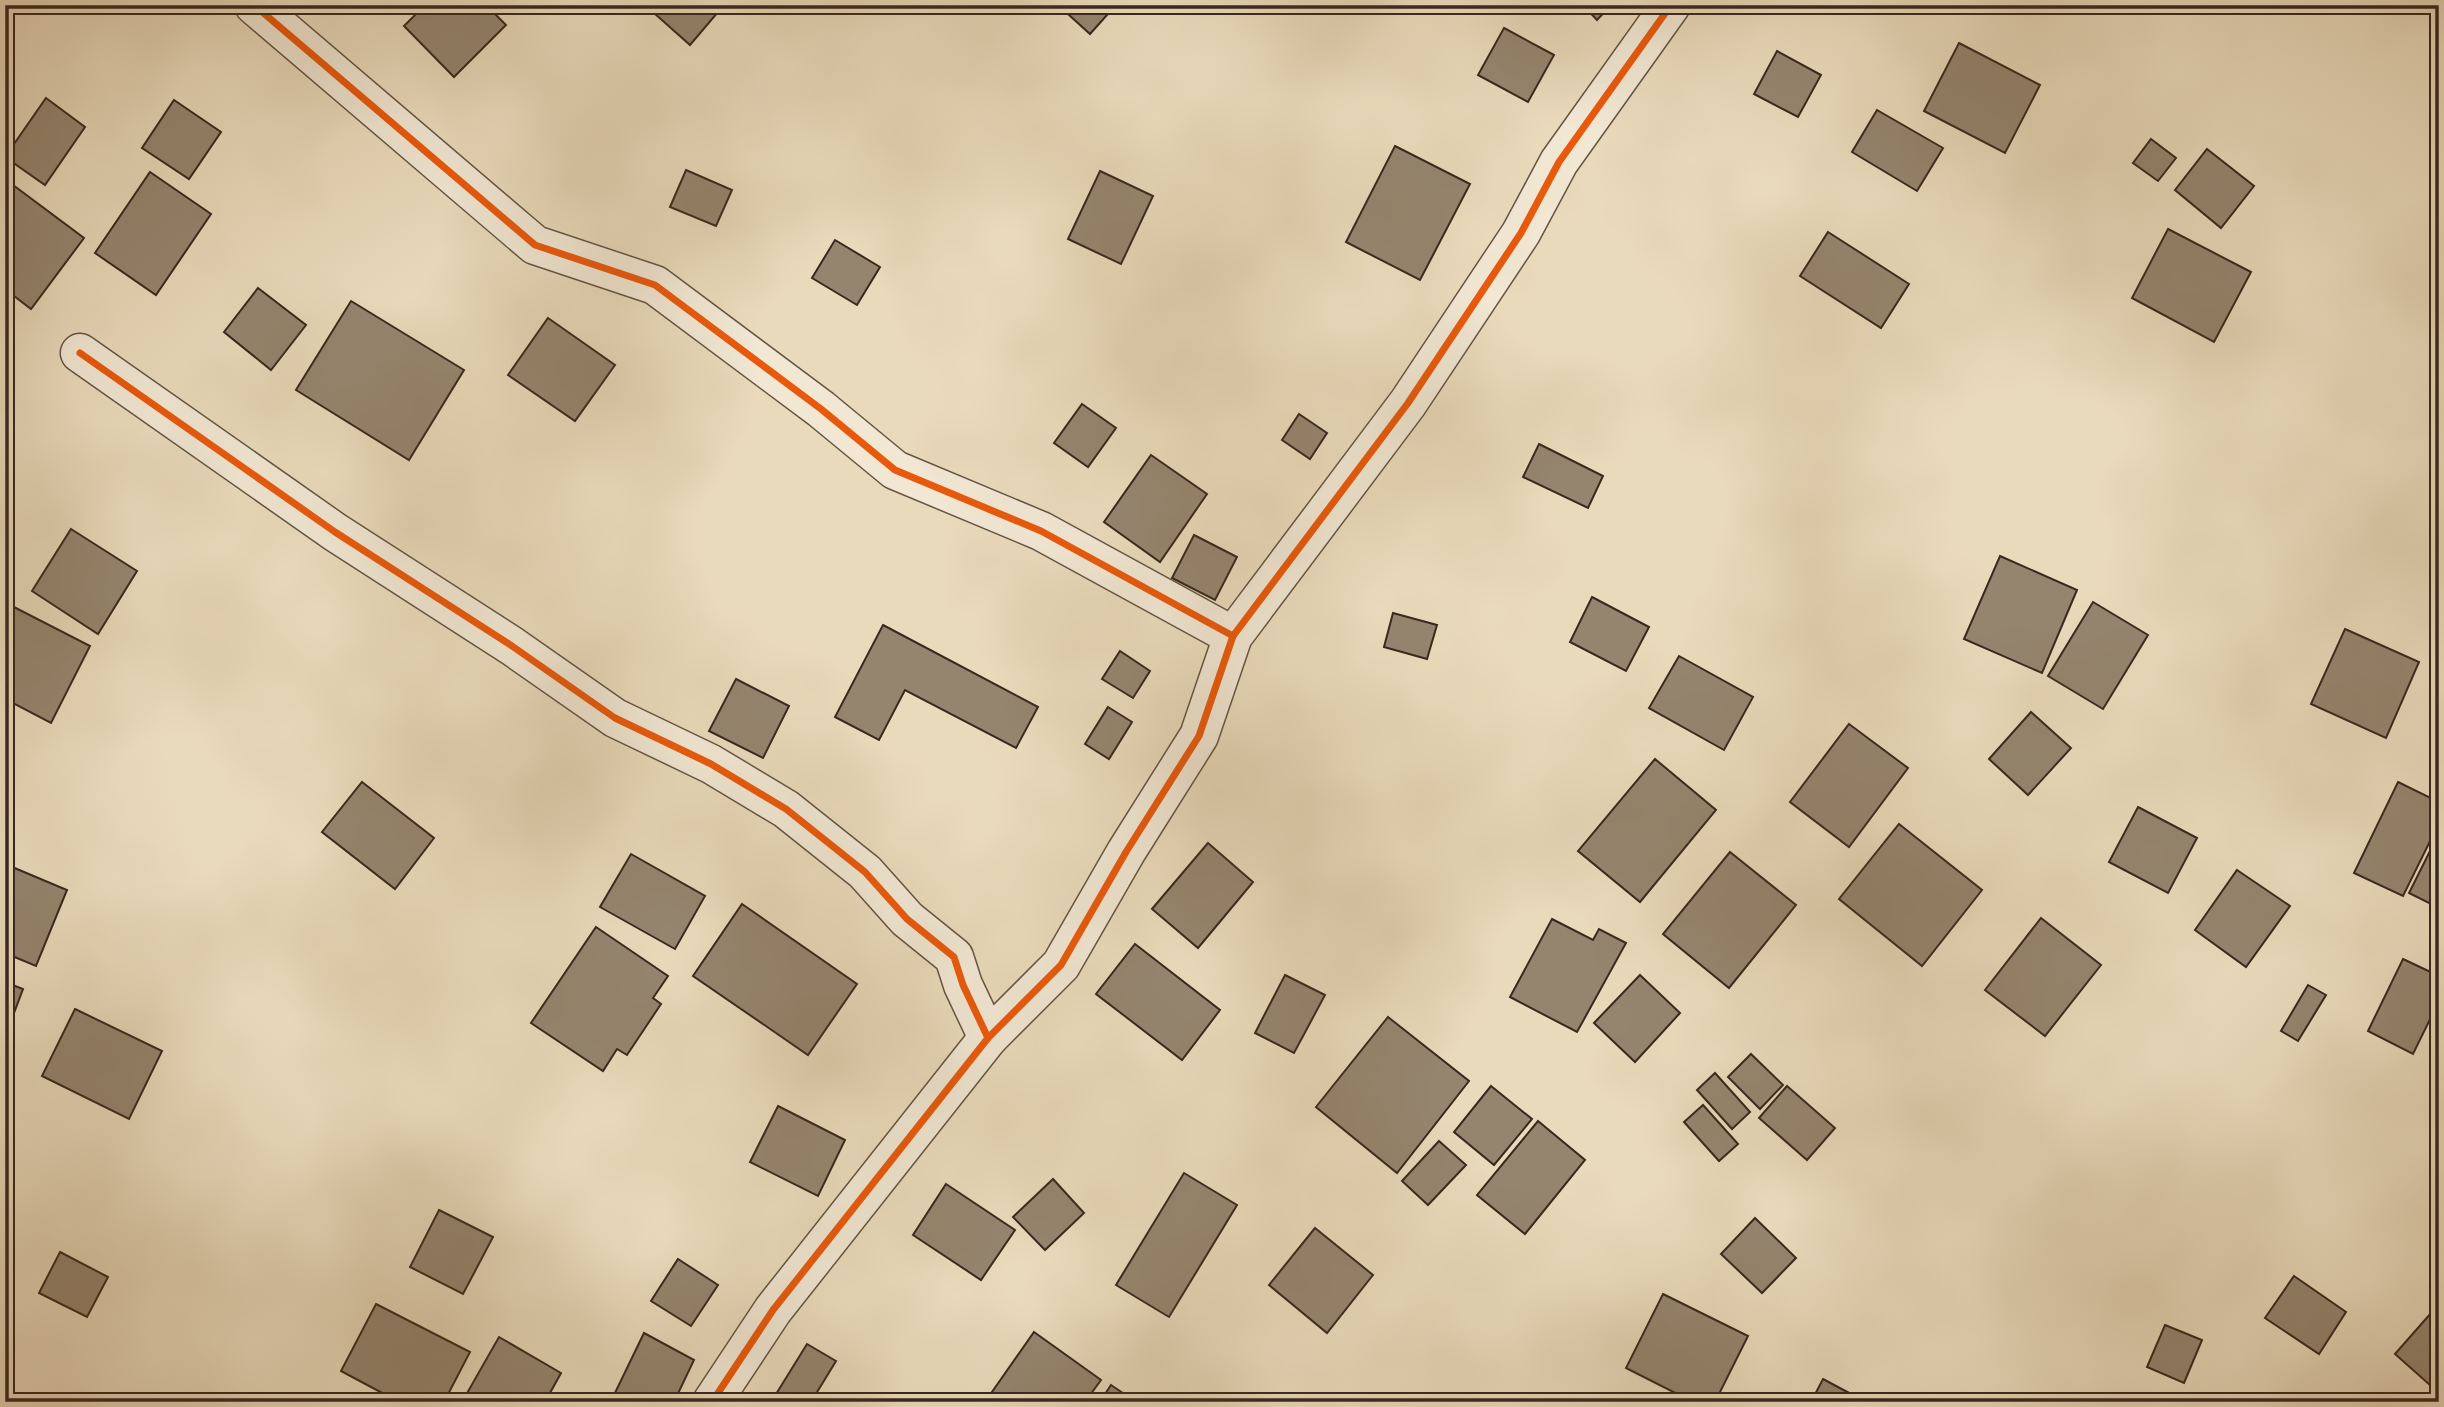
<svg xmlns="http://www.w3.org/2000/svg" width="2444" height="1407" font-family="'Old Standard TT',serif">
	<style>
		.building { fill: #95856f; stroke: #39281d; stroke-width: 2 }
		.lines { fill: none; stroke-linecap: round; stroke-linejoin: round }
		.minor-casing { stroke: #655444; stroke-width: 41 }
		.minor { stroke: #f1e7d3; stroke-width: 38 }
		.cycleway-casing { stroke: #f1e7d3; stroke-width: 11 }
		.cycleway { stroke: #e8590c; stroke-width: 7 }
	</style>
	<rect width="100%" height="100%" fill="#e9dabb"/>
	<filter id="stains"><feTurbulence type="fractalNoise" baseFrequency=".00286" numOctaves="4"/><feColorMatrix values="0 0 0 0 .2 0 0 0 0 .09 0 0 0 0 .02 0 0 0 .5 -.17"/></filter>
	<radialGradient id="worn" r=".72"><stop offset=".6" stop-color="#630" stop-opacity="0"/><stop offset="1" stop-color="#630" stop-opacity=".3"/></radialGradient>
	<g class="building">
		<polygon points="425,5 486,5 506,25 454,77 404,26"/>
		<polygon points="645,5 724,5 690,45"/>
		<polygon points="1058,5 1116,5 1090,34"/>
		<polygon points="1583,5 1611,5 1597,20"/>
		<polygon points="1504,28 1554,55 1528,102 1478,75"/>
		<polygon points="1959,43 2040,85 2005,153 1924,111"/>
		<polygon points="1777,51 1821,75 1798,117 1754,94"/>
		<polygon points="46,98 85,127 45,185 5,157"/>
		<polygon points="174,100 221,132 189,179 142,148"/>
		<polygon points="1877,110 1943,148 1917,191 1852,152"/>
		<polygon points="2151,139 2176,158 2158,181 2133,163"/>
		<polygon points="1395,146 1470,184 1420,280 1346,242"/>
		<polygon points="2207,149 2254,186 2221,228 2175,190"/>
		<polygon points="686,170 732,190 716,226 670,207"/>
		<polygon points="1100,171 1153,196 1121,264 1068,239"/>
		<polygon points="150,172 211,214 156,295 95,253"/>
		<polygon points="5,179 84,238 31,309 5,289"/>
		<polygon points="2168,229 2251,272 2214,342 2132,298"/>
		<polygon points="1828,232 1909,284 1881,328 1800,276"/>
		<polygon points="835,240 880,267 857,305 812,278"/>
		<polygon points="258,288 306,325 271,370 224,332"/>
		<polygon points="351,301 464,370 409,460 296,390"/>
		<polygon points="548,318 615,365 575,421 508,375"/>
		<polygon points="1082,404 1116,428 1088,467 1054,443"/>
		<polygon points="1299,414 1327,433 1310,459 1282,440"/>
		<polygon points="1539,444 1603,476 1588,508 1523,477"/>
		<polygon points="1151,455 1207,494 1160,562 1104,522"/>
		<polygon points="71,529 137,571 98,634 32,591"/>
		<polygon points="1194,535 1237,557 1215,600 1172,578"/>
		<polygon points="2000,556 2077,590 2042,673 1964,639"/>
		<polygon points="1592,597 1649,627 1626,671 1570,642"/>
		<polygon points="2093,602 2148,635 2103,709 2048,676"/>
		<polygon points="10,605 90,646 51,723 5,699 5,614"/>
		<polygon points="1393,613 1437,625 1427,659 1384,647"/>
		<polygon points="883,625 1038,707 1016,748 905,690 879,740 835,717"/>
		<polygon points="2345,629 2419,662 2386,738 2311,704"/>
		<polygon points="1120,651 1150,671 1133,698 1102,679"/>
		<polygon points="1679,656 1753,697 1724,750 1649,708"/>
		<polygon points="736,679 789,706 763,758 709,731"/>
		<polygon points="1108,707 1132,722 1109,759 1085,744"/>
		<polygon points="2031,712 2071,748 2028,795 1989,759"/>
		<polygon points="1849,724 1908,768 1849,847 1790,802"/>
		<polygon points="1655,759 1716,810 1640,902 1578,851"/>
		<polygon points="362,782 434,838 395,889 322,832"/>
		<polygon points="2398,782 2439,802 2439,823 2403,896 2354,873"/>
		<polygon points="2138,807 2197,838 2168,893 2109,862"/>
		<polygon points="1899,824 1982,890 1922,966 1839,899"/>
		<polygon points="2439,833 2439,908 2409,893"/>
		<polygon points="1208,843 1253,882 1198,948 1152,909"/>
		<polygon points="1730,852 1796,905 1729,988 1663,934"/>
		<polygon points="631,854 705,896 675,949 600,907"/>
		<polygon points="5,864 67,890 36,966 5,953"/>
		<polygon points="2237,870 2290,906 2246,967 2195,930"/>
		<polygon points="742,904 857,984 808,1055 693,976"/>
		<polygon points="2041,918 2101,965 2045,1036 1985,990"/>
		<polygon points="1552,919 1593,940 1599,929 1626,943 1577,1032 1510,997"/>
		<polygon points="596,927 668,976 653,998 661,1004 627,1055 617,1049 603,1071 531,1023"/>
		<polygon points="1135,944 1220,1010 1182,1060 1096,994"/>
		<polygon points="2403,959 2439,976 2439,1001 2413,1054 2368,1031"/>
		<polygon points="1285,975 1325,995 1294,1053 1255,1033"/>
		<polygon points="1640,975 1680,1013 1635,1062 1594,1023"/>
		<polygon points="5,982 23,989 5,1037"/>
		<polygon points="2308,985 2326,995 2298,1041 2281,1031"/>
		<polygon points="75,1009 162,1051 129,1119 42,1076"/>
		<polygon points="1388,1017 1469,1081 1397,1173 1316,1107"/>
		<polygon points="1751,1054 1783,1085 1760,1109 1728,1077"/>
		<polygon points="1715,1073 1750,1112 1732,1129 1697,1090"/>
		<polygon points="1491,1086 1532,1119 1494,1165 1454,1132"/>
		<polygon points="1787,1086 1835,1128 1807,1160 1759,1118"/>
		<polygon points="1703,1105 1738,1144 1719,1161 1684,1122"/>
		<polygon points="778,1106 845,1140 818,1196 750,1162"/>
		<polygon points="1538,1121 1585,1160 1525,1234 1477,1195"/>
		<polygon points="1439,1141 1466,1165 1428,1205 1402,1181"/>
		<polygon points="1184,1173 1237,1205 1169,1317 1116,1285"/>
		<polygon points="1053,1179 1084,1213 1045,1250 1013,1217"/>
		<polygon points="946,1184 1015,1230 981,1280 913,1235"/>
		<polygon points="439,1210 493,1237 463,1294 410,1267"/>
		<polygon points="1755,1218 1796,1258 1762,1293 1721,1254"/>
		<polygon points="1315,1228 1373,1275 1327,1333 1269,1285"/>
		<polygon points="60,1252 108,1277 87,1317 39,1293"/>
		<polygon points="678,1259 718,1285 691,1326 651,1301"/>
		<polygon points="2294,1276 2346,1312 2319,1354 2265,1318"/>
		<polygon points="1663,1294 1748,1336 1715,1402 1693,1402 1626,1368"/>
		<polygon points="376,1304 470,1352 444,1402 399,1402 341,1371"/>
		<polygon points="2439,1304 2439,1393 2395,1354"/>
		<polygon points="2165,1325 2202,1340 2184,1383 2147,1367"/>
		<polygon points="1034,1332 1101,1380 1085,1402 985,1402"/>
		<polygon points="644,1333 694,1360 674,1402 618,1402 612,1399"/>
		<polygon points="499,1337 561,1373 545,1402 462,1402"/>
		<polygon points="807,1344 836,1361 811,1402 778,1402 773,1399"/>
		<polygon points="1823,1379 1866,1402 1811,1402"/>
		<polygon points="1111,1385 1136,1402 1100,1402"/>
	</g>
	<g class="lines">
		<g class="minor-casing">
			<g id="minor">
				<polyline points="254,5 535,245 655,285 821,409 895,470 1041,531 1233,636"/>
				<polyline points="80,353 335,532 512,646 615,718 711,764 786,809 865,872 907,919 954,957 963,985 988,1038"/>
				<polyline points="712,1402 773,1310 988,1038 1061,965 1126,852 1199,736 1233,636 1408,403 1521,233 1559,162 1671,5"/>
			</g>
		</g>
		<use href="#minor" class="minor"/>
		<g class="cycleway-casing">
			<g id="cycleway">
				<polyline points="254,5 535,245 655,285 821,409 895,470 1041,531 1233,636"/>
				<polyline points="80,353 335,532 512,646 615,718 711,764 786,809 865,872 907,919 954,957 963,985 988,1038"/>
				<polyline points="712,1402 773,1310 988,1038 1061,965 1126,852 1199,736 1233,636 1408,403 1521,233 1559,162 1671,5"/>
			</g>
		</g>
		<use href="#cycleway" class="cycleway"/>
	</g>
	<rect width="2444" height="1407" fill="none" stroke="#e9dabb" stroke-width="28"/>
	<rect x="7" y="7" width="2430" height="1393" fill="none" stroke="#39281d" stroke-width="3.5"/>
	<rect x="14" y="14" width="2416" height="1379" fill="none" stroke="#39281d" stroke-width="2"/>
	<rect width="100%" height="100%" filter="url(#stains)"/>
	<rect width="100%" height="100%" fill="url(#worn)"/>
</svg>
